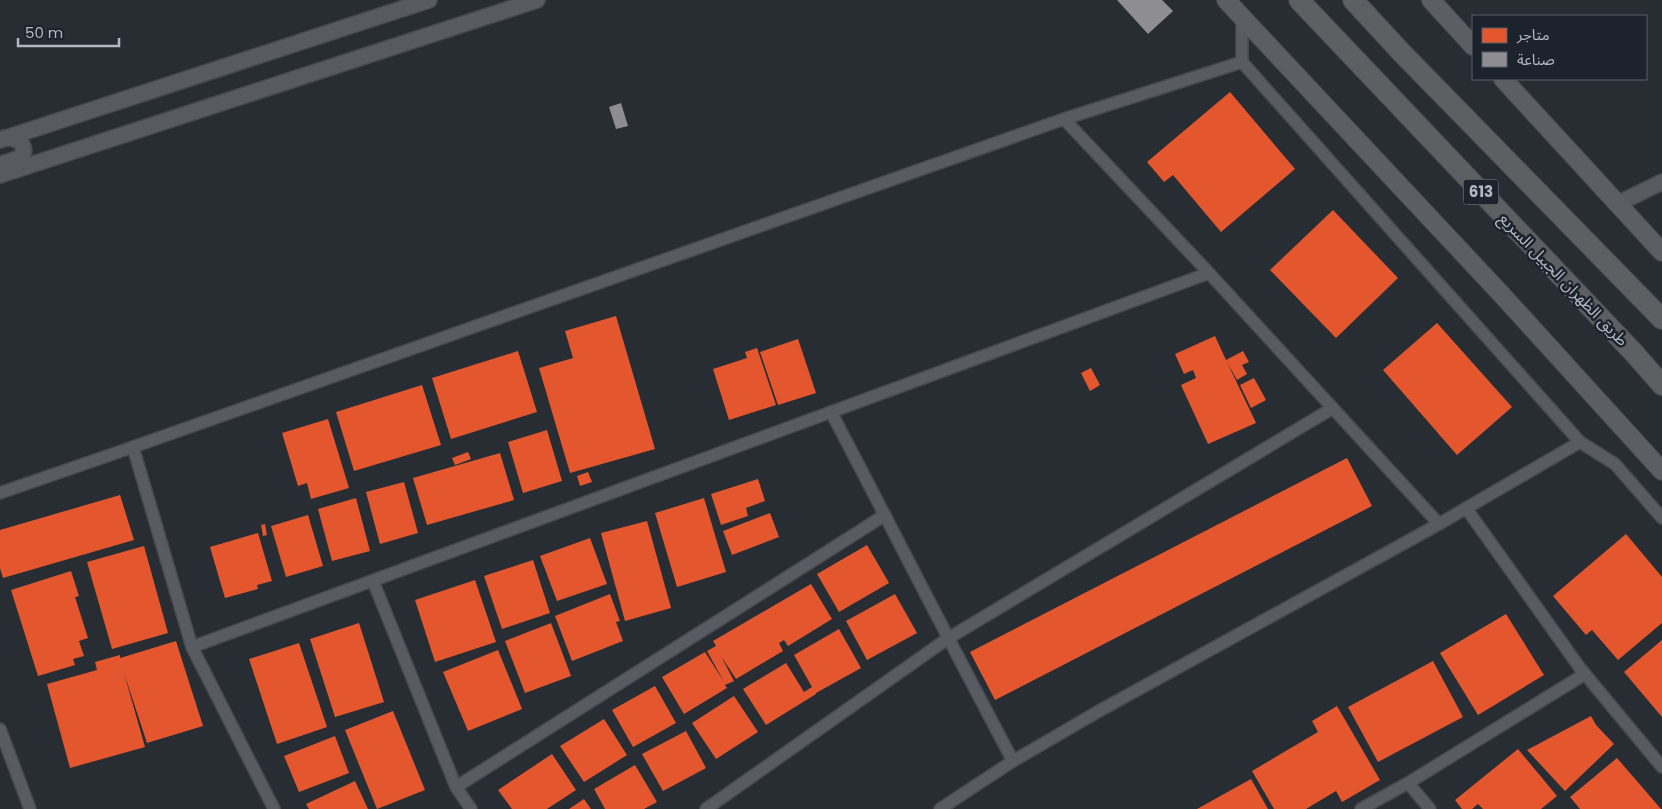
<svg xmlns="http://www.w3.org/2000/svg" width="1662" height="809" font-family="Poppins,'Noto Sans Arabic',sans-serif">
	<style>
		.shops { fill: #e4572e }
		.industry { fill: #8d8d92 }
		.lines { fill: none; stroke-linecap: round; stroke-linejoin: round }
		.street-casing { stroke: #46494e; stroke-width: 14 }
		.secondary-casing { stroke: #46494e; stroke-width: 18 }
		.primary-casing { stroke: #464950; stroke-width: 20 }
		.highway-casing { stroke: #45494f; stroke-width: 22 }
		.street { stroke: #585b62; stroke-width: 11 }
		.secondary { stroke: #575a5f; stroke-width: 15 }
		.primary { stroke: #5b5e63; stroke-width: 18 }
		.highway { stroke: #5d5f62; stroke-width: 20 }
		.labels { text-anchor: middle; stroke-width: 5; stroke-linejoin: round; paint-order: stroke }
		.shield { fill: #1d232d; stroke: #868c97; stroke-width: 1 }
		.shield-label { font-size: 15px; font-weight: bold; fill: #b3b9c4 }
		.street-label { font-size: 16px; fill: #b3b9c4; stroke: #1d232d }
	</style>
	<rect width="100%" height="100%" fill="#282d33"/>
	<g class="shops">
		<polygon points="1230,92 1295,169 1221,232 1173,175 1164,182 1147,162"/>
		<polygon points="1333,210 1398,278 1336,338 1270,270"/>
		<polygon points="616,316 655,449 570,473 539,368 573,358 565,331"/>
		<polygon points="1437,323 1512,407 1457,455 1383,370"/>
		<polygon points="1215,336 1226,360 1243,351 1249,362 1242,365 1247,374 1237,380 1227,362 1256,423 1208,444 1181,385 1196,378 1193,370 1184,374 1175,354"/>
		<polygon points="798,339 816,393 778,405 760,352"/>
		<polygon points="757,348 776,405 729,420 713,369 747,358 745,352"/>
		<polygon points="518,351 537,412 451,439 432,378"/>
		<polygon points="1091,368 1100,385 1090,391 1081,373"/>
		<polygon points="1254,378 1266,400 1251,408 1240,385"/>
		<polygon points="422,385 441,445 354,471 336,412"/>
		<polygon points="328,419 349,488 311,499 307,483 298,486 282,433"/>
		<polygon points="547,430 562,481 523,493 508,442"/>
		<polygon points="468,452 471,459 455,465 452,458"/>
		<polygon points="500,453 514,500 427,525 413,478"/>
		<polygon points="1347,458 1372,506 995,700 970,652"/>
		<polygon points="588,472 592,482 580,486 577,476"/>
		<polygon points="758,479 765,501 746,508 748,516 721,525 711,494"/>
		<polygon points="404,482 418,533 380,544 366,492"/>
		<polygon points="120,495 134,540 3,578 0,568 0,530"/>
		<polygon points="356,498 370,551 332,561 318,509"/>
		<polygon points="704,498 726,572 677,587 655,513"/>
		<polygon points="770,513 779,537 732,555 723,531"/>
		<polygon points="308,515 323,566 286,577 271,526"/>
		<polygon points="647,521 671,608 625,621 601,533"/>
		<polygon points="265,524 267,535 263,536 261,525"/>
		<polygon points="258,533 272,581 257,585 258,589 225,598 210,547"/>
		<polygon points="1626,534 1662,577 1662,623 1618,660 1592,630 1586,635 1553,596"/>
		<polygon points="590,538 607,584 557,601 540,556"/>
		<polygon points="867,545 889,583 839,612 817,574"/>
		<polygon points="144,546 168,633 112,649 87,562"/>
		<polygon points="533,560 550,613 502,629 484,576"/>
		<polygon points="71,571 79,596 75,597 88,638 79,641 84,656 73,659 75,665 38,676 11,590"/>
		<polygon points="475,580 496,642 435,662 415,600"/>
		<polygon points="811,584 832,619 788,646 784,640 779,643 783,651 736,679 721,656 734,681 725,685 727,688 684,714 662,677 705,652 724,682 707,651 716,646 713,641"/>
		<polygon points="610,594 620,621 616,622 623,641 572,661 555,616"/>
		<polygon points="895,594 917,633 867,660 846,621"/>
		<polygon points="1506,614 1544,675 1478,715 1440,653"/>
		<polygon points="359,623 384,702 335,717 310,639"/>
		<polygon points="551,623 571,676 525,693 505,641"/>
		<polygon points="839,629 861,668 816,693 816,694 766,725 743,689 786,663 804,692 812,687 794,655"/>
		<polygon points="1662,640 1662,717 1624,672"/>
		<polygon points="176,641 203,726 147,743 124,673 145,747 70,768 47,684 97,670 95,662 120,655 120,658"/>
		<polygon points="299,643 327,727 277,744 249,659"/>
		<polygon points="498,650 522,709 468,731 443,672"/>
		<polygon points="1433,661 1463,717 1378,762 1348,707"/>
		<polygon points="655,686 676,723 633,747 612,710"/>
		<polygon points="734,696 758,732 716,759 692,723"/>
		<polygon points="1337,706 1380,780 1342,802 1336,791 1306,809 1274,809 1252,771 1318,732 1312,721"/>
		<polygon points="393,711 425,790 377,809 345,730"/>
		<polygon points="1591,716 1596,725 1614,744 1565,791 1527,750"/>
		<polygon points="604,719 627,755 584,782 560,746"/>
		<polygon points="686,731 706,768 663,791 642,754"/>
		<polygon points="335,736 349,773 299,792 284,756"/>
		<polygon points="1518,749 1557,796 1541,809 1483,809 1478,804 1472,809 1462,809 1455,800"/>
		<polygon points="552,754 576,790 547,809 512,809 498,790"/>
		<polygon points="1617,758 1661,809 1580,809 1570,797"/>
		<polygon points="635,765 657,802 644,809 605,809 594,789"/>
		<polygon points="1251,779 1268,809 1197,809"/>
		<polygon points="355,781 368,809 309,809 306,804"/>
		<polygon points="584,799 591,809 569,809"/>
	</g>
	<g class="industry">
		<polygon points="1117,0 1162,0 1173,11 1148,34"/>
		<polygon points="621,103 628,126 616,129 609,107"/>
	</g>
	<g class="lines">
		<g class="street-casing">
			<g id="street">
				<polyline points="1242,17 1242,62"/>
				<polyline points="1064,119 1209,273 1439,524"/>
				<path d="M831,412C892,528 951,645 1013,761"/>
				<polyline points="133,447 192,647 274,809"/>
				<polyline points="0,493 133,447 1064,119 1242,62 1580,442 1615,464 1662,518"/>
				<polyline points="1466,508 1580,668 1662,767"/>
				<polyline points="373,581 456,787 471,809"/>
				<polyline points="192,647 1209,273"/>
				<polyline points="0,729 30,809"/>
				<polyline points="1408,783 1430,809"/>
				<polyline points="456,787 885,515"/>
				<polyline points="706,809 947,639 1333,408"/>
				<polyline points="940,809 1013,761 1099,711 1439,524 1580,442"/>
				<polyline points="1361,809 1408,783 1585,674"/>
			</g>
		</g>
		<g class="secondary-casing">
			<g id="secondary">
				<polyline points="0,140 429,0"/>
				<path d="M1,164C14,160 31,158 20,141L12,138H5"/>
				<polyline points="0,175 537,0"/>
				<polyline points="1617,204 1662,182"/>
			</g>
		</g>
		<g class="primary-casing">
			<g id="primary">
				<polyline points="1226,0 1502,295 1662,471"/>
				<polyline points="1431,0 1473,46"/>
				<polyline points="1503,79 1662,252"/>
			</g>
		</g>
		<g class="highway-casing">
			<g id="highway">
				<polyline points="1299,0 1634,353 1662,385"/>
				<polyline points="1353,0 1401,52 1662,319"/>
			</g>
		</g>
		<use href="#street" class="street"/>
		<use href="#secondary" class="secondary"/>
		<use href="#primary" class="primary"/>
		<use href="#highway" class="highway"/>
	</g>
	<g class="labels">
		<rect class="shield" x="1463.5" y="179.5" width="35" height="25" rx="4"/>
		<g class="shield-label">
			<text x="1481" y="197">613</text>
		</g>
		<g class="street-label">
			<text transform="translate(1564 279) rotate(46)" y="6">طريق الظهران الجبيل السريع</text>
		</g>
	</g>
	<rect x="1472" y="15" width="175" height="65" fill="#1d232d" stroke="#595f69"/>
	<rect x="1482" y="28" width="25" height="15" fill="#e4572e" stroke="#595f69"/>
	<text x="1517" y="40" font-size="15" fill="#b3b9c4">متاجر</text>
	<rect x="1482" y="52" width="25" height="15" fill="#8d8d92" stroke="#595f69"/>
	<text x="1517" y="65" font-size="15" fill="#b3b9c4">صناعة</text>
	<path d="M18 38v8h101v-8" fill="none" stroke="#b3b9c4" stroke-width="2.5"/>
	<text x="25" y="38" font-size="15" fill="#b3b9c4" stroke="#1d232d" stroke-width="4" paint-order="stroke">50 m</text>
</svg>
